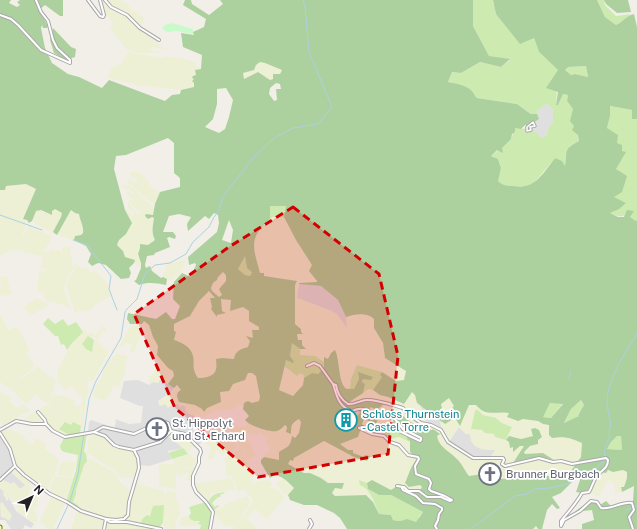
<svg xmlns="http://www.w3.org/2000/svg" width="637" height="529" font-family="'Public Sans',sans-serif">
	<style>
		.residential { fill: #e0dfdf }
		.farmland { fill: #eef0d5; fill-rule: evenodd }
		.grass { fill: #cdebb0 }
		.forest { fill: #add19e; fill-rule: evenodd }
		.cemetery { fill: #aacbaf }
		.park { fill: #c8facc }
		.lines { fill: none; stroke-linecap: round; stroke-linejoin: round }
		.stream { stroke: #aad3df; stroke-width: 1 }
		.pedestrian-casing { stroke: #a9a9a9; stroke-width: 3.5 }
		.minor-casing { stroke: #a9a9a9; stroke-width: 4 }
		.secondary-casing { stroke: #707d05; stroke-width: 5 }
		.pedestrian { stroke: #fff; stroke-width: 1.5 }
		.minor { stroke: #fff; stroke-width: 2 }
		.secondary { stroke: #f7fabf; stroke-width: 3 }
		.marked { fill: #d40000; fill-opacity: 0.2; stroke: #d40000; stroke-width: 3; stroke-dasharray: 8 5; stroke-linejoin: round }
		.labels { text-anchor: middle; stroke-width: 3.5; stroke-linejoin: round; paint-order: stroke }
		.culture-label { font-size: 11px; fill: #0d838f; stroke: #fff; text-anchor: start }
		.worship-label { font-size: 11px; fill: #5b616d; stroke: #fff; text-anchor: start }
	</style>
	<rect width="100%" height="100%" fill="#f2efe9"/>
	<g class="residential">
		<polygon points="547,103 553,110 553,121 548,129 548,134 541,138 532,132 531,130 527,131 527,127 539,119 537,111"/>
		<polygon points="299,284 321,286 338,300 346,317 348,329 332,311 297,298"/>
		<polygon points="160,379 174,388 170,393 158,401 160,406 165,404 177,403 186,407 187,413 195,416 194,424 195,425 193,429 199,438 201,443 198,446 182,446 183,448 170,451 169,450 168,453 172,459 149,466 139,465 138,458 119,447 107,438 94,432 88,433 89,422 91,420 106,425 108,428 114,430 116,422 115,419 129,424 141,423 143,406 140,406 120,398 124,381 138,380 149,385 153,382"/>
		<polygon points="421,406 442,421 440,424 442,427 442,430 436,429 419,417 418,416"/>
		<polygon points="344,409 357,409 360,413 346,427 339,423"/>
		<polygon points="459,427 466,434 470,434 481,449 496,450 489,459 476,460 448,443"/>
		<polygon points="0,433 6,443 14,465 11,469 13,471 12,473 26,485 20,489 13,482 5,490 16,511 34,524 31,528 25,525 23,529 11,529 5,520 0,520"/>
	</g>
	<g class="farmland">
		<polygon points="100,0 104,0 109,6 125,15 140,28 143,33 157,41 157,43 164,48 169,50 152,47 150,50 160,52 160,53 136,53 126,49 113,32 110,27 114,24 107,15 105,16"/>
		<polygon points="107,0 121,0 122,2 123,1 127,4 132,10 136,11 145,20 140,26 125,14 127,11 119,10 113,6"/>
		<polygon points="127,52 156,57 162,58 166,56 182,59 195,62 197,66 201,68 201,70 195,71 196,75 194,79 194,87 181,90 143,86 108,78 108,75 113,67 122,63"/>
		<polygon points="260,62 265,63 282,70 280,74 270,80 258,72 244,79 243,73 254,70 256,65"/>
		<polygon points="131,171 141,173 148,180 149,186 160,192 155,204 143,197 133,186 127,183 129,179 136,183 138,181 129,175"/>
		<polygon points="26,184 36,189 23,219 26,221 26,226 22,234 24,235 29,226 52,236 45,250 43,249 42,251 49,252 50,249 61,251 61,256 63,246 71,247 70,255 73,257 71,261 74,268 69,274 64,287 63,288 71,309 63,305 46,301 43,293 37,291 39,272 46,270 45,268 40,269 43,257 13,249 2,255 0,254 0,190 5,190 6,186"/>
		<polygon points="122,184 132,187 141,197 154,207 152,217 154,218 153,228 153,236 155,240 148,245 143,245 140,248 138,254 141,263 141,268 134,263 134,260 125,257 123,251 116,245 119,240 126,234 132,223 125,210 126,209 132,216 134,213 128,208 128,200 131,206 137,213 141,213 141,212 137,210 130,202 130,199 136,201 126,194 127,191 133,194 134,193 130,190 122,187"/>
		<polygon points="55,209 62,212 61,217 53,232 43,229 32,221 36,211 40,210 52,215 52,211"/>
		<polygon points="71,210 79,214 80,221 84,228 83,233 81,235 75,236 74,240 57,235"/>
		<polygon points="273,217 284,217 296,240 312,265 309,271 317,281 317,282 299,283 297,298 336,313 347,328 346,317 366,314 372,316 374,319 374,328 383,343 385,358 406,371 404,380 396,381 382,372 357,365 351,379 350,388 347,389 344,386 339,376 338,355 331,353 327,359 324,357 324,362 315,356 300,355 300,349 305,349 298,340 297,334 302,334 301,329 295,324 295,284 297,281 265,276 264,273 260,273 253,250 254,241 260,228"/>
		<polygon points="186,259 185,265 179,274 171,281 167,279 166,285 156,283 144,283 152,271 162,278 167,265"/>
		<polygon points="74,263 85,269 86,267 90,272 96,271 101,277 106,281 111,296 95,305 91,310 80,312 79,309 77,309 78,312 74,313 74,308 66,287 69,277 75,269"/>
		<polygon points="223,271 226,275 226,281 219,289 222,295 219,298 212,291 211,288 213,283 217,280 218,277"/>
		<polygon points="0,276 8,277 8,282 12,294 7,296 0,295 0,287 1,287"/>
		<polygon points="209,291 216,298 210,298 212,307 217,315 225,313 222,311 221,299 232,300 232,303 243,307 249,311 249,321 259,327 259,330 253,339 247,336 250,341 248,347 241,349 234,359 222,358 216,363 216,370 215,373 207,378 198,378 174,340 176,332 174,332 174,324 190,316 199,301"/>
		<polygon points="37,298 49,305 29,316 24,306"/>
		<polygon points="0,315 3,319 3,321 9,330 13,328 18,328 28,347 29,351 26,353 35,366 18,380 20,380 38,366 43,372 56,380 50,402 48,404 35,395 26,404 11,389 0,382"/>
		<polygon points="144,320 149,325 153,337 158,346 157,355 173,371 175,376 168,384 161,379 158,383 153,382 149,385 150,375 153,374 160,363 149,347 150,346 148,343 146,329 142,324"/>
		<polygon points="131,325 140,326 140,337 134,352 133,353 129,352 132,345 127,343 118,348"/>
		<polygon points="102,326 107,330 103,332 97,339 94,337 92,339 88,336 92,352 94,340 97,339 102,346 109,351 92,383 88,375 89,380 87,388 89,389 86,399 83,431 80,430 82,408 81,407 80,426 71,425 60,429 69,435 59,434 52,429 38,412 38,411 42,407 50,404 54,394 68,397 73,400 75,402 74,404 79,407 79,404 81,405 83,398 72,387 67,388 68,390 67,391 58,382 59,381 57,380 58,369 71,344 83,332 85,333 82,330 84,329 89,334 92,331 95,336"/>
		<polygon points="116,354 128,356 125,363 125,374 118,388 113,387 105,401 94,397 93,395 93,393 101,378 105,367 110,359 114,357"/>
		<polygon points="284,366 290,372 303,374 303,385 293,396 279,390"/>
		<polygon points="248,373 252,373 256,376 260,397 259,401 244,403 243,407 240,404 234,409 216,411 204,417 186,413 187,411 185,410 186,407 182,405 180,407 177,404 175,406 173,404 168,408 165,404 160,406 158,402 170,394 178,385 181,390 181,402 195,405 203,409 204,412 207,408 218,404 220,392 233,384 245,380"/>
		<polygon points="368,389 373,390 380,395 388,397 404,404 412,392 415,395 417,403 423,410 418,416 429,423 422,423 415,420 419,423 418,425 412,423 400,411 396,418 383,415 372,415 370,411 370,407 380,407 383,404 371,401 363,402 350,406 348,404"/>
		<polygon points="0,392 9,396 11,398 9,401 17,408 23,404 30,410 2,426 0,418"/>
		<polygon points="449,398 454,406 447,414 440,411 442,408 441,404"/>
		<path d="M469,405H476L484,412L495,413L504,411L510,413L508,417L538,421L542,424L549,425V435L552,438L562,436L568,437L582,443L581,457L566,476L563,477L554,478L550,476H537L532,473L525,478L497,479L490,476L482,474L469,476L458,459L449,454L438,441L437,436L439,434L432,430L423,429L424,426L427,425L442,430V427L440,423L442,421L445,424L456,418L460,425ZM483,415L496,418L502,423L512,427L509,436L521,439L534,436L541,432L542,437L538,440V444L531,446L524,453L525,454L543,453L552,460L542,457L514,461L525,446H520L513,451L514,447L509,442L500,438L495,437L494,434L485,433L482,430ZM459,427L466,434H470L471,441L475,446L481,449L495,450L489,459L476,460L448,443Z"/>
		<polygon points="32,412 36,413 43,420 42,423 22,421"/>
		<polygon points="379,417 393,419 392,427 372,430 365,427 362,424 364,419 372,423 376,424"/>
		<polygon points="299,419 301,422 299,433 295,438 292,436 291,444 288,448 279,454 279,460 266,458 264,454 270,450 266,440 268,439 268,437 266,438 260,432 257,435 247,433 246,436 256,455 247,460 244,449 243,450 247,463 252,470 253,480 251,482 252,484 256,482 268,479 273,484 270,487 277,489 285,498 267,520 255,509 247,518 257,529 234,529 232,527 236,524 244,516 253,500 244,489 238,493 234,480 230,475 225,477 226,465 224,458 239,449 235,434 221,425 221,423 227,426 228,424 234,428 235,425 240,428 242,426 246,426 248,423 263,430 272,431 277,431 285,425 291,434 291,426 292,423"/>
		<polygon points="219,426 234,434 237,448 230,450 223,455 218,453 219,450 217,450 212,460 208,458 210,453 210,446 204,443 216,433"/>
		<polygon points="7,429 21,434 31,445 37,438 46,443 45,449 59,459 55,474 47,490 22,470 14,460 11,448 1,432"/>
		<polygon points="171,431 185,434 197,447 192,448 188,452 196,460 197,463 190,468 175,469 189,469 198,466 193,476 189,481 185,480 187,479 187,477 189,475 188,473 179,477 176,471 176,489 159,486 159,464 172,464 175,465 174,461 172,459 189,454 178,444 167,436"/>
		<polygon points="360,431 372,435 382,436 391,439 399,436 410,442 417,458 411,468 409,487 420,485 422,487 421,489 408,490 405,486 391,490 372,480 367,483 359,480 370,494 373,502 366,495 335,496 332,493 335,487 342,489 344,483 328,483 321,478 310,473 304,473 287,463 290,460 323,441 354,457 364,457 348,451 339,444 358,437"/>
		<polygon points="91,435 101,436 108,440 107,443 110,440 114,445 134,450 138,458 138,462 137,469 133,478 122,478 117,475 116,471 87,453 89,436"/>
		<polygon points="89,458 114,472 120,482 132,492 132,495 135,483 164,491 164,497 167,491 175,492 180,512 174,529 163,528 164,524 163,505 153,506 150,516 147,515 143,517 140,525 161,529 104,529 106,520 86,514 104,520 103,529 71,529 79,506 73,502 76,494 76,490 84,465"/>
		<polygon points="62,461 76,462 72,477 57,475"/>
		<polygon points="15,469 31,481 28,497 29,503 30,503 30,494 38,495 39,498 36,509 30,504 34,509 37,517 37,521 34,523 19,512 5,489 9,499 7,501 3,494 4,492 0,488 0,481 3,480 12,484 14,482 20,489 25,485 12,473"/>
		<polygon points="608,470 613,471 623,470 627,472 627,478 624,487 621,487 622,492 615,494 615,485 610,480 606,482 602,493 600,493 600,496 597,496 591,492 591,489 600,474 606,473"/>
		<polygon points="55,476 73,478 66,499 49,491"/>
		<polygon points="230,478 233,481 235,490 211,493 207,503 194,490 193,483 201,483"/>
		<polygon points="283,478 285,478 294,488 287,497 276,484"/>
		<polygon points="247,496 250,502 241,518 236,523 230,527 224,525 216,516 214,511 229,503"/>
		<polygon points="51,497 65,503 53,529 48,529 40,522"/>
		<polygon points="2,502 12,516 9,521 5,518 1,517 0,504"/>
		<polygon points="189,516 190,519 194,521 200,521 198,524 195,526 183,526 179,524 181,517"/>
	</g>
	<g class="grass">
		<path d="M473,0H493L496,14L534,38L539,52L558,70L556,104L558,105L563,94L568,95L567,101L573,109L574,126L578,135L579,141C561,150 568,151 565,166L555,158L534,183L527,186H505L497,181L501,168L498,159L491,156L511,139L515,128L527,129V130H531L532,132H536L541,138L548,134V129L553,121V110L547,103L537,111L539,119L517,104L477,98C474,95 473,93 471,90C465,85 455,83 448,82L452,72L461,73L480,62L501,67L510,60L489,56L473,26Z"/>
		<polygon points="597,0 604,0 605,5 616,16 631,14 622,22 616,25 605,17"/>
		<polygon points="586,66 588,77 575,74 571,75 565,70 568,67"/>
		<path d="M609,106L632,110V119H637V220L636,221L629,217L634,211C623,217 621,218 610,213L625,203L613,197L616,169L619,164L622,151L607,128L610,116Z"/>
		<polygon points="269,206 287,206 284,217 273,217 270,219"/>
		<polygon points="245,255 247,268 252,271 250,276 245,275 238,269"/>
		<polygon points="48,318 55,324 63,319 68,326 76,322 83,332 71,344 67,350 64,344 61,345 58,336 55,336 43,324"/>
		<polygon points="88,336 94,340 92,352 86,349 82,344"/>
		<polygon points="292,343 300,349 300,355 315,356 324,362 324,368 318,374 312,373 304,378 303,374 299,374 297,376 284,366 286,360 293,363 290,356"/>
		<polygon points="357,365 382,372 381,375 382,377 373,390 368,389 363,393 365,384 362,382 363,379 358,373 359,379 354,389 347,389 350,388 351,379"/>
		<polygon points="581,400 584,405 578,414 579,416 564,424 571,409"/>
		<polygon points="550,403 563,403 551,418 542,417"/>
		<polygon points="477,409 483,415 496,418 502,423 512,427 506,440 495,437 494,434 485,433 482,430 471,429 475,411"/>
		<polygon points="65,422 71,425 73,422 81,426 80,433 69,435 59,429"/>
		<polygon points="391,428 409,435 410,442 399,437 391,439 382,436 384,429"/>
		<polygon points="87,434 84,452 86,453 87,461 84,465 76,490 76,494 73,502 79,506 77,509 66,502 76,470 78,455 64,452 61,450 60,446 64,438"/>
		<polygon points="617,436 621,436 622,450 607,449 611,442"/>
		<polygon points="183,448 188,454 172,459 168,453"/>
		<path d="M359,480L367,483L368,489L379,495H391L423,512L419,516L418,520L416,522L396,521L393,520L391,515L379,514C375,505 371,489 360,485Z"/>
		<path d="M225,492L223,494H221L220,497H218L212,503L215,507L218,505L219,506L214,510L212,509L213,512L210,529H200L201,525L198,524L200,521H194L190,519L189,516L191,513L189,507L206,502L208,503C211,494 217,493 225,492Z"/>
		<polygon points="164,505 163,523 159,528 140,524 143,518 147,515 150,516 153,506"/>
	</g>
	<g class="forest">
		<path d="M0,0H11L9,3L17,7L20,5L17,2L20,0H63V16H60L45,5L39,10L48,26L47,28H43L42,25L41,28L45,48L52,63L68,74L79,77L102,88L109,80L165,101L172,95L180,94L181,90L194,87V83L192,81L194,79L192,78L193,76L196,75L195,70L201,69L202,55L183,47L181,33L194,35L193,32L204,27L206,19L183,5L185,0H191L192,4L209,15L223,4L220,0H473V26L489,56L510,59L501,67L480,62L461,73L452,72L448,82C455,83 465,85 471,90C474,93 474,95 477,98L517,104L531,114H537L539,119L529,126L525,125L521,129L515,128V132L512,134L511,139L502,148L503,153L497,150L491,156L498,159L501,168L498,181C502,185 506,186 512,186C516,186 521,187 525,186C538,184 547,168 555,158L562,161L565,166C568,150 562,150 579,141L578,135L572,130L574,126L570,121L573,109L567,101L568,95L563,94L558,105H556L558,92L546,88L558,70L539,52L534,38L520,44L496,14L493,0H597L605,17L616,25C623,22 627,15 634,14L637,27V119H632V110L610,106V116L607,128L618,135L617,143L622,145V151L626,152L616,169L627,176L622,192L614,197L626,203L619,209L610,213L618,217H624L627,210L634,211L630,217L636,221L637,220V529H582V524L594,520L592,510L583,511L570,517C576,509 591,498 600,505L606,501L611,506L633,501L634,486L622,492L621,487H624L627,478V472L623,470L613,472L608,470L606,473L600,472L595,476L588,490L581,493L576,492L580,480L578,476L561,493L552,497L560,508L557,509L552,504L547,510L542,529H538L536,526L533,529H347L340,518L334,513L317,505H304L290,500L288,495L294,488C288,482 284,477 275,475L270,478L261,463V460L264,457L279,460V452C288,446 290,448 292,436L295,438L299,433L301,422L299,419C291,423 291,426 291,434L286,432L287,427L285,425C283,427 280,430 277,431C271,433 249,426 245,420L249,416L243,409L244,403L248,401L252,403L259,401L260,397L256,376L252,373H248L245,380L233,384L229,391L220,392L221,402L207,408L204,412L202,409L195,405L179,402C177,397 175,393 181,390L177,385L174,388L168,384L174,376L173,371L168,368L157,355L158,346L153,337L149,325L144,321L142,324H130L127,319L128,313L156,319L166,312L172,319H175L180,306L173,299L174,282L182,273L191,277L196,265L195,263L189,265L188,257L217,232L219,223L218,215L214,213L209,219L205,216L188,231L187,224L191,217L179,214L169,216L163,232H173L176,236L175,239L169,237L167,238L170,247L155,253L154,255L147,256L145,265L146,268L150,266L152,271L161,278L163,277L167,279L166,285C156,283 148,282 139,285L134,281L136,280L141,268V263L138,254L140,248V244L148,245L155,240C151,233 153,225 154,218L152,217L148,219L145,216L146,214L153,215L155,204L160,192L180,187V178L174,173V143L168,138L126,155L116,156L114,169L125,210L132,223L126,234L119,240L117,245L123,251L125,257L135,260L134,263L129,268L131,273L129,278L121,279L106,265L98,263L92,266L88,262L91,254L86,246L74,240L75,236L81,235L83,233C84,226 80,221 79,214L75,213L71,210L57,235L53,232L61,217L62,213L55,209L52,211V215L41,210L36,211L32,221L29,223L27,220L23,219L36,189L26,184L6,186L5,190H0ZM260,62L265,63L282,70L280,74H273V79L270,80L258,72L244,79L243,73L254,70L256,65ZM586,66L588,77L575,74L571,75L565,70L568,67ZM276,83L280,84L281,89H276L277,100L274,101L269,94L270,88ZM226,88L233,100L229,117L225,129L219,133L205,127L213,119L217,104V89ZM270,206H286L284,217L296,240L312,265L309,271L317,281V282L299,283V284L321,286L338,300L346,317C355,314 367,312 374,319V328L383,343L385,358L406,371L404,380L396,381L382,372L380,375L382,377L373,390L380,395L388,397L404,404L412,392L415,395L417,403L445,424L455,418L460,426L469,405H476C478,407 481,410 483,411C492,415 501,411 509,413L507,417L518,421L523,419L538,421L543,424L549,425V435L552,438C566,436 570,438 582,443L581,457L567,476L554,478L550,476H537L535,473H532L525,478L497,479L490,476L486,469L482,474L469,476C465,471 462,464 458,460C451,452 439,448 437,436L440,434L433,429L432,430C419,428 407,421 399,411L396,418L393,419L392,428L408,435L407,439L410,441V452L417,458L411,468L405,483L409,487L420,485L422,487L421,489L408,490L400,484L391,490L372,480L367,483L368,489L379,495H391L423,512L416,522L407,519C402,521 399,522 393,520L391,515L379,514L373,502L366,495L335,496L332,493L335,488L342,489L344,483H328L321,478L310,473H304L288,464L290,460L293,461L294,458L324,441L354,457L367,461L370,456L365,455L364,457L353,453V450H348L340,444L358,437L360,431L365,427L362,424L364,419L376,424L379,415H372L370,411V407L377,410L384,404C369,401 363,401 350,406L348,403L363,393L365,384L362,382L363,379L371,380L373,377L358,372L359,379L354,389C352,389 349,389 347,389C338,385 340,359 335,350L331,353L328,359L324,357V368L318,374L312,373L304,378L303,385L293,396L279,390L286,360L293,363L294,362L290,356L292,343L300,349H306L302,345V340H298L297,334H303L301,332V329L295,324V285L297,281L264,276V273H260C253,246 248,239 270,219ZM229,220L233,230L231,243L222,240ZM245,256L247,268L252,272L250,276L245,275L238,269ZM223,272L226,275V281L219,289L222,295L219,297L212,291L211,288L213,283L217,280L218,277ZM209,291L215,298H210L212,307L211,309L217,317V315L226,313L222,311L221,299L231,300L230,311L243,307L249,311V321L259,327V330H252L253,338L246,336L250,341L248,347C241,349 235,351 234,359L222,358L216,359C216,362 217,366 216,369C215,377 204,378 198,378C190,366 196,362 192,353C189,346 181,342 174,340L176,332L174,331V324L190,316L199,301ZM449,398L454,406L447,414L440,411L442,408L441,404ZM581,400L584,405L578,415L579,416L564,423L571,409ZM550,403L563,404L551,418L543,417ZM344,409H357L360,413L346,427L339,423ZM617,436H621L622,450L607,449L611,442Z"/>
		<polygon points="604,0 628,0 631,12 617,13 606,4"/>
		<polygon points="53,28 71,47 76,49 75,57 65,60 54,53 50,40"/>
		<polygon points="535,428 539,430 542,437 538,440 538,444 530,446 524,452 525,454 543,453 554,460 542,457 513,463 524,446 520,446 513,452 513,447 510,448 509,442 506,440 509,436 521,439 533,436 531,429"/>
	</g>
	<polygon class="cemetery" points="155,424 169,430 170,431 163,438 151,430 151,428"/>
	<polygon class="park" points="172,23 193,29 193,34 177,31 167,32 162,29 165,25"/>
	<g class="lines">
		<g class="stream">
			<polyline points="0,215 42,230"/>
			<polyline points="73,240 87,245 111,276 109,289 117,310"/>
			<polyline points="569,378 571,371"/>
			<polyline points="626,510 637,506"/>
			<polyline points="57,529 70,501 78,474 89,399 96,381 121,338 125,312 127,309 137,299 145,274 155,265 170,263 186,254 193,242 209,227 214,217 218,212 223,197 252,159 274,138 293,128 318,124 332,107 309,52 305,6 303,0"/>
			<path d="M471,529L515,496L527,494L535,489L550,488L567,484L589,473L606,460C603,451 605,447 609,438C611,433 607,432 611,425C610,418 607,409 607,401C608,378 625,353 637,334"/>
		</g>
		<g class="pedestrian-casing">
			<polygon id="pedestrian" points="533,122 535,126 530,127 531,130 527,131 527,127"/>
		</g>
		<g class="minor-casing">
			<g id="minor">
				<polyline points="88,0 100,16 103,17 104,15 100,0"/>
				<polyline points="105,0 111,7 127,15 140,28 159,40"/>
				<polyline points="0,15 11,19 18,25 41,50 70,63 70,60 57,48 53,40 48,21 41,12 36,0"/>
				<path d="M307,366L314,363L320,366L333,384L336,385C337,393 342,400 348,404C355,405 360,400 367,400C379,400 392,405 403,408L408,414L421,423L431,425L441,430L448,442L473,458H503L504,460L502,464L505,466L539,458L553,462L561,461L572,464L606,458L608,460C608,469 601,470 597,476C593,481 592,487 589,492L582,493C576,504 569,511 561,521V526L564,520L580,511L591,501L597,502L601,508C612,510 622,501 632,503L634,510L629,517L633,529"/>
				<path d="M333,384C337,397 339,407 352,411C364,406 366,410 373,417L382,416L394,418L403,429L421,438V440L420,441L395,429L390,428L373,431L362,427L359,428"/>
				<polyline points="38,412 45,420 46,424 53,431 65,437 94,432 103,427 134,434 151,426 158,420 168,423 171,431 185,434 200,449 201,452 199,457 199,463 193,476 193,485 196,492 206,502 213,512 210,529"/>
				<polyline points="359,428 372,434 384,436 390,442 399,445 408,455 418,457 419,459 415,466 416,474 429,479 431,483 429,489 431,491 445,496 452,500 450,501 441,497 427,497 419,491 408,491 404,487 402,488"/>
				<polyline points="0,430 16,421 32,424 46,424"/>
				<polyline points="94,432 105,436 114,445 119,447 134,450"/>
				<polyline points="0,433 10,449 15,466 0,480"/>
				<polyline points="15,466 24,475 50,494 67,502 81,511 106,519 110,522 127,522 161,529"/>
				<polyline points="397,486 403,487"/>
				<polyline points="402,488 403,490 416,496 423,503 435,504 442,508 442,510 439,514 438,520 435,526 437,529"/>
				<polyline points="106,519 116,520 124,519 128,515 129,502 139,468 138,458 134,450 160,442 171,431"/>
				<polyline points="104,529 106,519"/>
				<polyline points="309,529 312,524 310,520"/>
			</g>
		</g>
		<g class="secondary-casing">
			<polyline id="secondary" points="0,527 0,529"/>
		</g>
		<use href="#pedestrian" class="pedestrian"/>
		<use href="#minor" class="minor"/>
		<use href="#secondary" class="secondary"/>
	</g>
	<path class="marked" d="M293,207L379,274L398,356L388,454L258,477L175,408L134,314L229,247Z"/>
	<defs>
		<g id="building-ring" transform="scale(1.15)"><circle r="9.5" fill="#fff" stroke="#0f9aa8" stroke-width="1.5"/><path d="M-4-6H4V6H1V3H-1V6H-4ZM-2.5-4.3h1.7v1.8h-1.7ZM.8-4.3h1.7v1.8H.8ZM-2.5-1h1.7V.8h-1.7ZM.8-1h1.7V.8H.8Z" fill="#0f9aa8"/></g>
		<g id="church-ring" transform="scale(1.15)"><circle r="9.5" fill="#fff" stroke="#6b7280" stroke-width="1.5"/><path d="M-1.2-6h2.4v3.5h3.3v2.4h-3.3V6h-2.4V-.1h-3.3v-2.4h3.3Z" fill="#6b7280"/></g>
	</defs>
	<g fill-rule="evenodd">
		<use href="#building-ring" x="346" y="420"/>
		<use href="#church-ring" x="157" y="429"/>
		<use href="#church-ring" x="490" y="474"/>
	</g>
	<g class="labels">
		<g class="culture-label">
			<text x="362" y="418">Schloss Thurnstein<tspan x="362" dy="13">- Castel Torre</tspan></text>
		</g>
		<g class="worship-label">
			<text x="172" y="427">St. Hippolyt<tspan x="172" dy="13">und St. Erhard</tspan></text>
			<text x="506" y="478">Brunner Burgbach</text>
		</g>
	</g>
	<g transform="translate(32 497) rotate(44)" stroke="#ffffff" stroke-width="3" paint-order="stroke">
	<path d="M0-3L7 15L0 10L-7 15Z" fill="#222222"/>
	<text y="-6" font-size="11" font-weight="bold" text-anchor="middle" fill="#222222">N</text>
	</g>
</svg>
